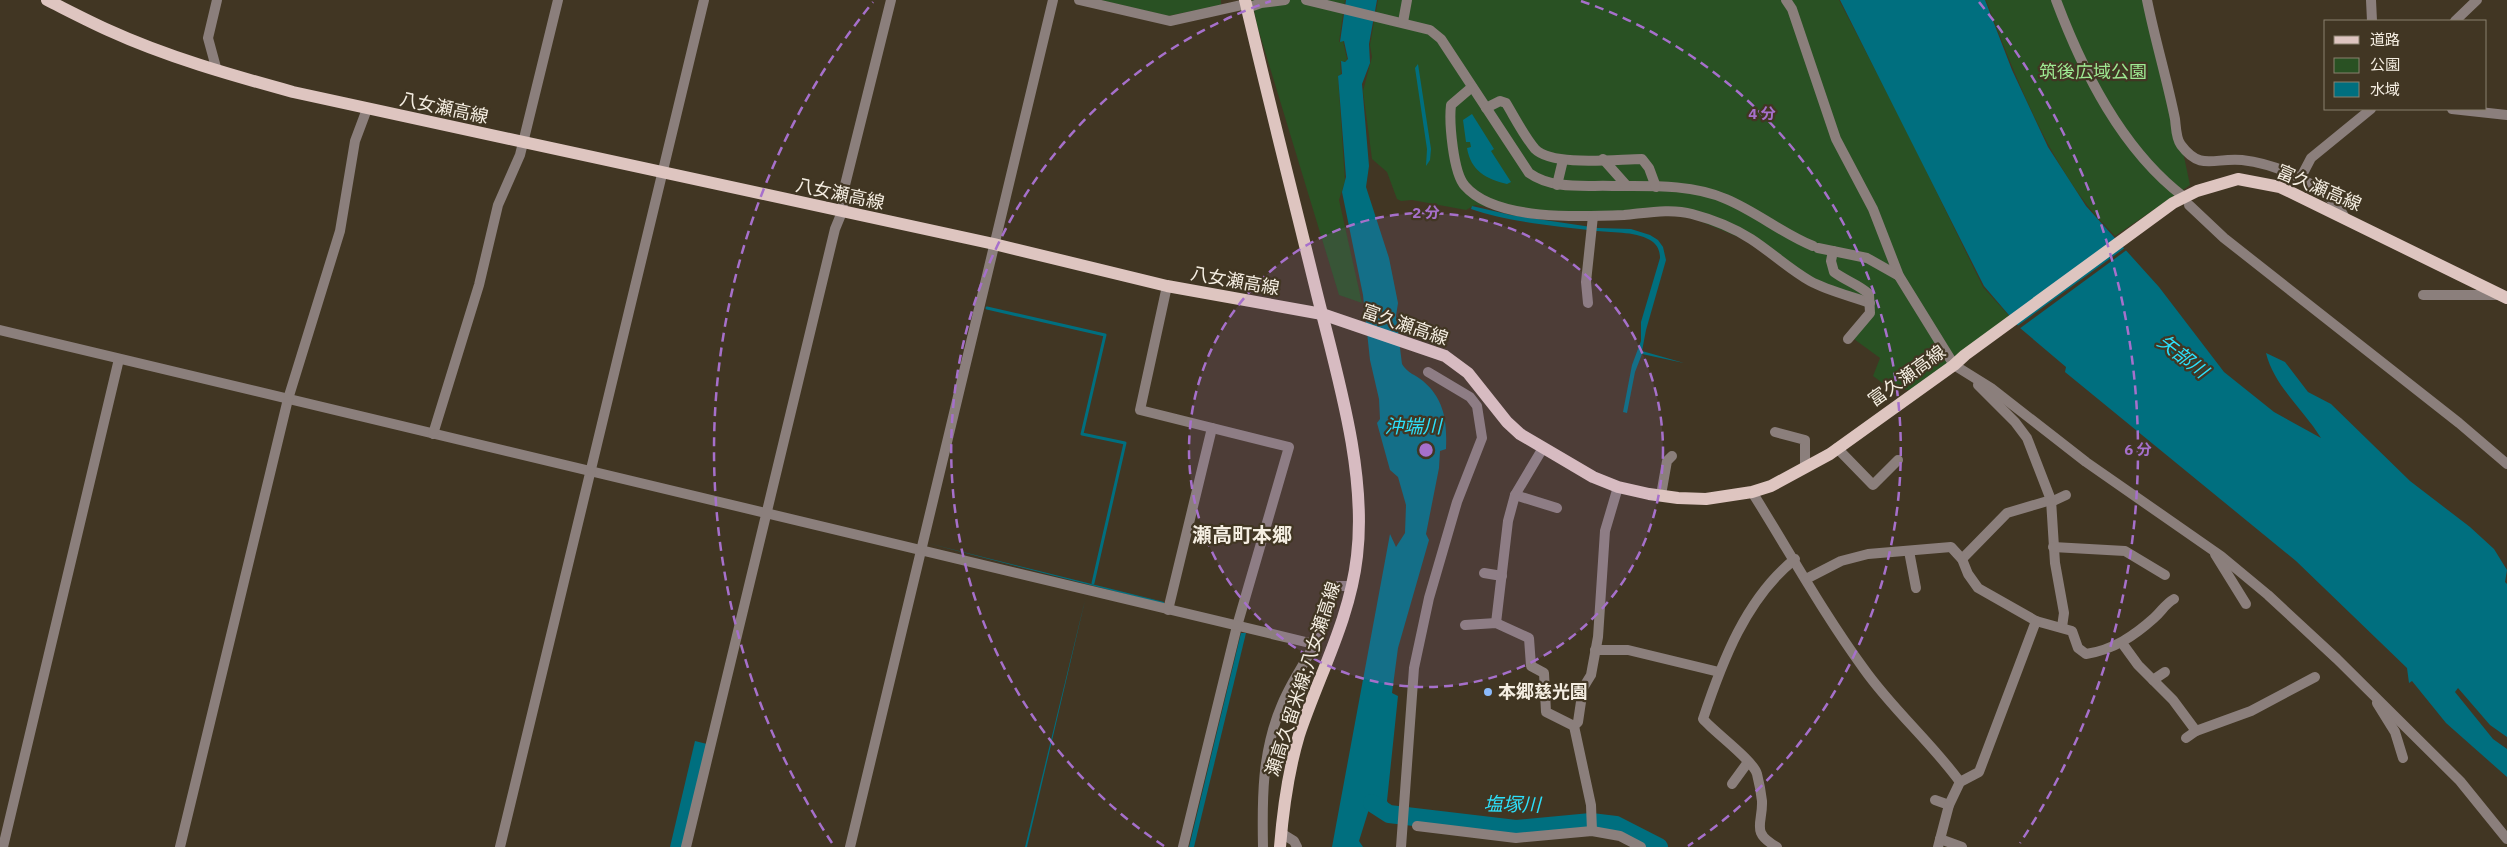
<svg xmlns="http://www.w3.org/2000/svg" width="2507" height="847" font-family="'IBM Plex Sans','Noto Sans JP',sans-serif">
	<style>
		.green { fill: #295123 }
		.water { fill: #006f7f }
		.pier { fill: #413623 }
		.lines { fill: none; stroke-linecap: round; stroke-linejoin: round }
		.stream { stroke: #006f7f; stroke-width: 3 }
		.river { stroke: #006f7f; stroke-width: 18 }
		.minor { stroke: #8b7f7c; stroke-width: 10 }
		.major { stroke: #dec5c0; stroke-width: 12 }
		.ring { fill: none; stroke: #a670cb; stroke-width: 2.5; stroke-dasharray: 9 6 }
		.poi-dot { fill: #8bbafc; stroke: #413623; stroke-width: 2 }
		.labels { text-anchor: middle; stroke-width: 4.5; stroke-linejoin: round; paint-order: stroke }
		.park-label { font-size: 18px; fill: #9ee992; stroke: #413623 }
		.street-label { font-size: 18px; fill: #f5eee2; stroke: #413623 }
		.poi-label { font-size: 18px; font-weight: bold; fill: #f5eee2; stroke: #413623; text-anchor: start }
		.water-label { font-size: 19px; font-style: italic; fill: #2ce0fb; stroke: #413623 }
		.quarter-label { font-size: 20px; font-weight: bold; fill: #f5eee2; stroke: #413623 }
		.centre { fill: #a670cb; stroke: #413623; stroke-width: 2.5 }
		.ring-label { font-size: 15px; text-anchor: middle; font-weight: bold; fill: #a670cb; stroke: #413623; stroke-width: 4.5; stroke-linejoin: round; paint-order: stroke }
	</style>
	<rect width="100%" height="100%" fill="#413623"/>
	<g class="green">
		<polygon points="1100,0 1221,0 1221,5 1168,16"/>
		<polygon points="1252,0 1345,0 1339,42 1343,41 1347,59 1346,61 1340,62 1341,74 1338,76 1345,181 1339,200 1362,303 1339,295 1257,25"/>
		<polygon points="1378,0 1839,0 1905,127 1983,287 2011,318 1911,390 1891,389 1873,376 1880,358 1854,339 1867,307 1813,286 1748,241 1695,219 1672,215 1513,211 1475,205 1466,210 1412,200 1401,201 1397,199 1387,172 1372,159 1363,91 1372,57 1370,45"/>
		<path d="M1986,0H2151L2190,185L2115,236C2106,226 2096,216 2087,205C2041,145 2013,70 1986,0Z"/>
	</g>
	<g class="water">
		<path d="M1346,0H1377L1369,44L1370,63L1362,84L1369,166L1366,187L1389,258L1398,303L1396,316L1402,364C1407,373 1416,375 1423,381C1445,400 1447,422 1446,449L1440,451L1439,468L1426,534L1429,540L1398,648L1392,693L1398,696L1387,801L1392,811L1391,819L1376,811L1369,809L1359,841L1363,847H1332L1390,534L1396,547L1405,533L1406,505L1398,477L1390,470L1377,423L1380,419L1379,399L1370,360L1363,295L1342,192L1346,177L1338,76L1342,74L1341,61L1345,62L1348,59L1344,41L1340,42Z"/>
		<path d="M1840,0H1985L2012,70L2048,147L2086,206L2159,287L2224,372L2274,412L2321,438C2304,410 2274,386 2266,353L2285,362L2308,392L2331,404L2410,481L2470,527L2494,549L2507,570L2505,582L2507,584V737L2490,725L2458,688L2455,692L2493,739L2507,749V777L2446,723L2412,681L2409,683L2407,668L2296,561L2065,372L2066,367L2020,328L1984,286Z"/>
		<polygon points="1418,64 1431,149 1430,160 1426,166 1427,149 1415,68"/>
		<path d="M1472,114L1494,149L1491,151L1511,182L1507,184C1486,179 1471,171 1467,148L1471,147L1470,142H1466L1463,120Z"/>
		<path d="M1472,206L1511,215L1598,228L1631,229L1650,235L1658,240L1663,247L1666,260L1646,330L1642,351L1684,363L1642,354L1635,372L1627,413L1623,412L1632,365L1641,341V322L1660,258C1660,252 1658,246 1653,242C1638,231 1614,233 1597,231C1558,226 1507,222 1471,209Z"/>
		<polygon points="927,543 1164,602 1164,604"/>
		<polygon points="1086,596 1027,847 1025,847"/>
		<polygon points="1241,633 1246,633 1194,847 1189,847"/>
		<polygon points="695,741 707,744 682,847 670,847"/>
	</g>
	<polygon class="pier" points="2126,247 2128,249 2019,329 2016,327"/>
	<g class="lines">
		<polyline class="stream" points="987,308 1105,335 1082,434 1125,443 1093,583"/>
		<polyline class="river" points="1372,803 1389,814 1516,829 1591,822 1616,825 1659,847"/>
		<g class="minor">
			<polyline points="217,0 208,38 217,71"/>
			<polyline points="1079,0 1170,21 1246,4"/>
			<path d="M1306,0L1430,30L1441,39L1529,173C1553,190 1585,185 1613,186C1650,186 1692,184 1726,199C1757,212 1783,234 1813,246"/>
			<polyline points="1786,0 1792,9 1836,139 1873,209 1899,276 1954,365 1991,388 2086,462 2221,556 2268,595 2337,659 2460,781 2507,839"/>
			<path d="M2056,0C2083,72 2122,150 2184,197"/>
			<path d="M2147,0C2155,40 2167,79 2175,119C2176,127 2176,139 2181,145C2201,172 2215,157 2242,160C2277,164 2329,186 2345,218"/>
			<polyline points="2371,0 2372,21"/>
			<polyline points="1247,8 1261,3 1285,0"/>
			<polyline points="2455,21 2477,0"/>
			<polyline points="1403,22 1407,0"/>
			<path d="M1472,87L1451,105C1449,122 1453,173 1465,186C1495,221 1581,217 1624,215C1646,213 1671,208 1692,214C1711,219 1734,228 1751,239C1771,252 1789,269 1810,281C1828,291 1851,296 1870,303"/>
			<path d="M1486,108L1500,101L1506,103C1515,118 1524,136 1535,149C1553,167 1617,159 1642,159L1649,168L1656,187"/>
			<polyline points="2452,109 2507,115"/>
			<polyline points="1603,159 1627,186"/>
			<polyline points="2300,179 2311,158 2371,109"/>
			<polyline points="1557,185 1563,160"/>
			<polyline points="2189,205 2224,238 2459,423 2507,464"/>
			<polyline points="1818,248 1867,258 1899,276"/>
			<path d="M1833,251L1831,261L1834,272C1846,281 1858,284 1869,294L1870,313L1848,339"/>
			<polyline points="1167,286 1140,410 1289,447 1237,626 1183,847"/>
			<polyline points="2423,295 2500,295"/>
			<polyline points="1588,303 1586,282 1593,216"/>
			<polyline points="0,330 1314,644"/>
			<polyline points="1978,385 2015,422 2027,438 2051,500 2055,563 2064,613 2062,627"/>
			<polyline points="1775,432 1805,440 1805,468"/>
			<polyline points="433,434 479,285 498,205 520,155 558,0"/>
			<polyline points="1837,448 1873,485 1898,460"/>
			<path d="M1752,492C1789,551 1823,613 1864,669C1893,710 1931,742 1960,782"/>
			<polyline points="1515,495 1557,508"/>
			<polyline points="1661,495 1667,461 1672,456"/>
			<polyline points="2051,502 2066,495"/>
			<polyline points="2053,547 2125,551 2165,575"/>
			<polyline points="1909,551 1916,588"/>
			<polyline points="2215,554 2246,604"/>
			<polyline points="1962,559 2007,513 2051,500"/>
			<polyline points="1484,573 1502,576"/>
			<path d="M1806,579L1841,561L1868,554L1951,547L1962,559L1968,574L1978,588L2036,621L2072,631L2078,648L2086,654C2113,650 2134,636 2154,618C2162,611 2165,604 2174,599"/>
			<polyline points="1168,610 1212,428"/>
			<polyline points="1496,623 1508,521 1515,495 1543,448"/>
			<polyline points="1465,625 1496,623 1529,638 1531,666 1544,673 1546,712 1574,726"/>
			<polyline points="2122,643 2138,665 2173,700 2196,731"/>
			<polyline points="1595,650 1628,650 1719,672"/>
			<polyline points="2153,680 2165,672"/>
			<polyline points="2377,703 2395,732 2403,758"/>
			<polyline points="2186,738 2196,731 2251,711 2315,677"/>
			<polyline points="1732,784 1748,762"/>
			<polyline points="1935,800 1949,805"/>
			<polyline points="1417,826 1516,838 1592,831 1620,836 1641,847"/>
			<polyline points="1592,831 1591,805 1574,726 1578,722 1583,688 1591,675 1598,637 1605,531 1618,487"/>
			<polyline points="1281,833 1294,841 1297,847"/>
			<polyline points="1940,839 1962,847"/>
			<polyline points="3,847 119,359"/>
			<polyline points="180,847 288,399 340,231 355,141 367,109"/>
			<polyline points="500,847 704,0"/>
			<polyline points="686,847 835,229 842,212 845,185 891,0"/>
			<polyline points="850,847 1053,0"/>
			<path d="M1263,847C1262,799 1262,752 1281,707C1289,685 1304,665 1315,643C1324,624 1330,606 1335,586H1352"/>
			<polyline points="1401,847 1414,668 1429,598 1457,502 1482,438 1477,406 1470,397 1428,372"/>
			<path d="M1777,847C1750,832 1763,824 1762,801C1761,792 1759,782 1757,774C1754,761 1714,732 1703,719C1722,662 1746,598 1795,559"/>
			<polyline points="1938,847 1949,805 1960,782 1979,772 2036,621"/>
		</g>
		<g class="major">
			<path d="M47,0C67,10 88,21 108,30C167,57 231,75 293,92L994,244L1167,286L1322,314L1445,356L1468,373L1507,422L1520,434L1593,477L1618,487L1649,494L1678,498L1706,499L1752,492L1771,486L1830,454L1954,365L1965,355L2173,203L2197,191L2238,179L2280,187L2507,298"/>
			<path d="M1245,0C1268,98 1293,196 1317,294C1337,375 1367,472 1357,556C1350,619 1319,675 1299,735C1288,772 1283,809 1280,847"/>
		</g>
	</g>
	<circle cx="1426" cy="450" r="237" fill="#a670cb" fill-opacity=".12"/>
	<g class="ring">
		<circle cx="1426" cy="450" r="237"/>
		<path d="M1164 846A475 475 0 0 1 1271 1M1581 1A475 475 0 0 1 1688 846"/>
		<path d="M832 843A712 712 0 0 1 873 2M1979 2A712 712 0 0 1 2020 843"/>
	</g>
	<circle class="poi-dot" cx="1488" cy="692" r="5"/>
	<g class="labels">
		<g class="park-label">
			<text x="2093" y="78">筑後広域公園</text>
		</g>
		<g class="street-label">
			<text transform="translate(444 108) rotate(12)" y="6">八女瀬高線</text>
			<text transform="translate(2319 188) rotate(23)" y="6">富久瀬高線</text>
			<text transform="translate(840 194) rotate(12)" y="6">八女瀬高線</text>
			<text transform="translate(1235 281) rotate(10)" y="6">八女瀬高線</text>
			<text transform="translate(1405 325) rotate(19)" y="6">富久瀬高線</text>
			<text transform="translate(1907 376) rotate(-36)" y="6">富久瀬高線</text>
			<text transform="translate(1303 679) rotate(-72)" y="6">瀬高久留米線;八女瀬高線</text>
		</g>
		<g class="poi-label">
			<text x="1498" y="698">本郷慈光園</text>
		</g>
		<g class="water-label">
			<text transform="translate(2183 356) rotate(38)" y="7">矢部川</text>
			<text x="1413" y="433">沖端川</text>
			<text transform="translate(1512 804) rotate(1)" y="7">塩塚川</text>
		</g>
		<g class="quarter-label">
			<text x="1242" y="542">瀬高町本郷</text>
		</g>
	</g>
	<circle cx="1426" cy="450" r="8" class="centre"/>
	<g class="ring-label">
		<text x="1762" y="119">4 分</text>
		<text x="1426" y="218">2 分</text>
		<text x="2138" y="455">6 分</text>
	</g>
	<rect x="2324" y="20" width="162" height="90" fill="#413623" stroke="#89806f"/>
	<rect x="2334" y="36" width="25" height="8" fill="#dec5c0" stroke="#89806f"/>
	<text x="2370" y="45" font-size="15" fill="#f5eee2">道路</text>
	<rect x="2334" y="58" width="25" height="15" fill="#295123" stroke="#89806f"/>
	<text x="2370" y="70" font-size="15" fill="#f5eee2">公園</text>
	<rect x="2334" y="82" width="25" height="15" fill="#006f7f" stroke="#89806f"/>
	<text x="2370" y="95" font-size="15" fill="#f5eee2">水域</text>
</svg>
